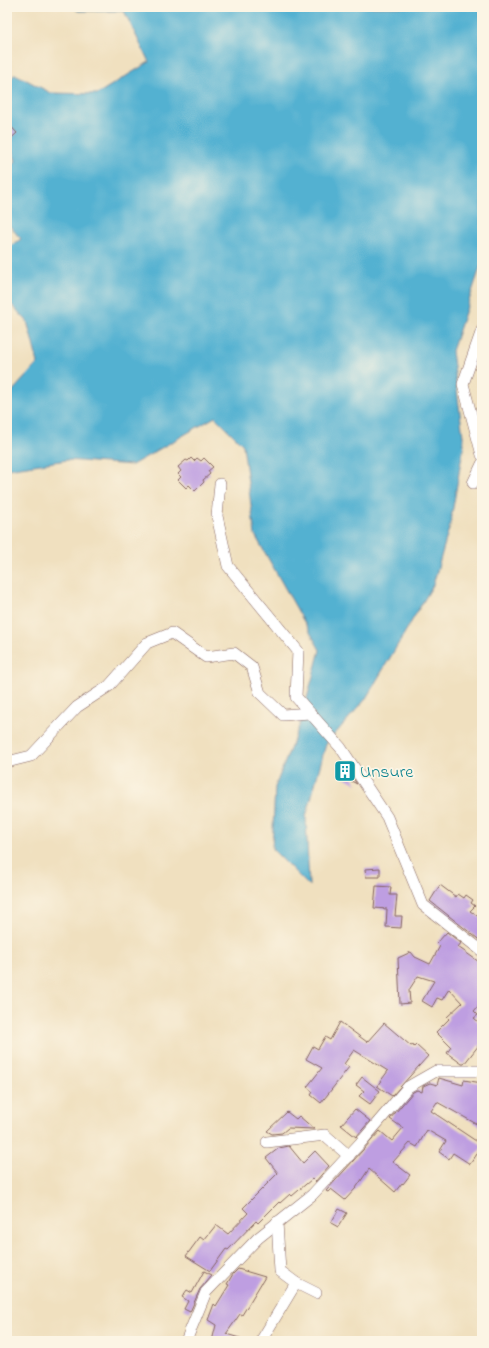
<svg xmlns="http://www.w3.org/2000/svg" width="489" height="1348" font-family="'Indie Flower',sans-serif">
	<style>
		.water { fill: #53b1d1; stroke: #4e687e }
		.building { fill: #be9ee1 }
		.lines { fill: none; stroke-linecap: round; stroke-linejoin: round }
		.minor-casing { stroke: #84635f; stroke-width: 12 }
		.minor { stroke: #fff; stroke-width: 11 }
		.labels { text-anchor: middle; stroke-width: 3.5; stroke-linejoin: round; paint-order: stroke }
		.culture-label { font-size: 18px; fill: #0d838f; stroke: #fcf5e5; text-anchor: start }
	</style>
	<rect width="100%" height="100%" fill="#fcf5e5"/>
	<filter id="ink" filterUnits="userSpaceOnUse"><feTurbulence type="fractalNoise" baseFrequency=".025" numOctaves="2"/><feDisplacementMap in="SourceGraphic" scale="8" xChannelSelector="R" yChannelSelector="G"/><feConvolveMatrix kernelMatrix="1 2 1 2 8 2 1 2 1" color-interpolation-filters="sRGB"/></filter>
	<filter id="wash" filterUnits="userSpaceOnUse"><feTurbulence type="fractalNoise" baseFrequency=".012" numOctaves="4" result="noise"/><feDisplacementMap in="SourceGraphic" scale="16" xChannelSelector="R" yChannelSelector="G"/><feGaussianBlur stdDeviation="0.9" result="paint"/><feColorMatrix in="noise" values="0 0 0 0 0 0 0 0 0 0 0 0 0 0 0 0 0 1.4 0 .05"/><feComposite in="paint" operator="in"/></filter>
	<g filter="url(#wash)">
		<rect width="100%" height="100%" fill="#f0e0bf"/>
		<polygon class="water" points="73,7 481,7 482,262 452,351 464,444 450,525 433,585 365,700 326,744 306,817 309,886 272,849 275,787 300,724 320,650 255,535 243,445 215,417 132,465 67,460 7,469 7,397 38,363 27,321 7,300 7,248 21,239 7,223 7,167 16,161 7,138 7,83 15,74 51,93 97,94 149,62 124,11 78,11"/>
		<g id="blocks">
			<g class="building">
				<polygon points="7,122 17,133 7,142"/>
				<polygon points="191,458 194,461 197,458 201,461 204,458 213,467 208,471 210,474 203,480 204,482 195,491 189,485 186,488 178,480 181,477 178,474 181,471 178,467 186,460 188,461"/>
				<polygon points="345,767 346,768 357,784 338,774"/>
				<polygon points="380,868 380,877 366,877 365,869"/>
				<polygon points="440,885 456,897 458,894 464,898 466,895 473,900 471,903 475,906 470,911 482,919 482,942 430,901"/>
				<polygon points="376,886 391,887 390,895 397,895 395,916 402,916 401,928 386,927 387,909 374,908"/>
				<polygon points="447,932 461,943 458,947 482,964 482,1002 474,1011 478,1015 474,1018 482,1025 482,1048 479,1045 464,1064 462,1064 447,1053 451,1047 436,1032 449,1019 447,1017 462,1003 449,989 442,1000 437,998 432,1007 422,1001 434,981 418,976 409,990 410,1003 400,1004 398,958 411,952 415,957 430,964 440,946 437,943"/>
				<polygon points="340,1022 367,1042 384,1023 411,1046 413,1045 414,1047 416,1045 428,1056 392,1096 377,1086 388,1071 354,1050 344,1064 349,1067 321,1103 311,1095 313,1092 307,1087 322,1068 306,1059 313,1046 318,1049 325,1037 330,1040"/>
				<polygon points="362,1077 380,1091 370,1104 359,1096 364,1091 356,1085"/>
				<polygon points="439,1078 463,1085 464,1080 482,1083 482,1127 437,1102 431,1111 482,1145 482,1147 470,1164 453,1153 449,1159 439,1152 446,1141 427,1130 417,1147 410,1143 393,1162 410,1175 403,1184 402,1183 395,1192 369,1169 356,1188 345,1200 331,1189 328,1192 326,1191 380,1131 392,1141 403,1128 390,1119 413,1092 417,1090 422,1092 423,1086 430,1083 437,1085"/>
				<polygon points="355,1109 370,1121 356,1137 341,1125"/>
				<polygon points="287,1112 296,1119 299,1116 314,1129 288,1128 282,1133 272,1134 267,1131"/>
				<polygon points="289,1146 303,1163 315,1151 329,1166 315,1182 312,1179 292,1196 290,1194 280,1203 279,1202 258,1223 256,1221 228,1250 226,1249 210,1271 186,1256 200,1237 204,1240 216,1225 228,1234 248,1213 243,1208 278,1173 266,1158 279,1148"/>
				<polygon points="339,1209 347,1213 338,1227 331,1223"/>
				<polygon points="238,1269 265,1277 242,1315 240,1314 226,1334 243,1339 243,1341 212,1341 216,1325 208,1320 214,1304 216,1306 229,1285 227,1284 233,1274"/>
				<polygon points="204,1271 212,1275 200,1289 190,1312 184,1309 188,1301 182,1297 187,1290 192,1293"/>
			</g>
		</g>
	</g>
	<g filter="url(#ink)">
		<use href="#blocks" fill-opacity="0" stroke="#84635f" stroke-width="1"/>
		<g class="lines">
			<g class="minor-casing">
				<g id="minor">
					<polyline points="482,330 463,384 482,455"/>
					<polyline points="473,483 482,464"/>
					<polyline points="220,484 217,516 228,566 298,651 296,697 341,748 387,817 423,905 482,951"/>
					<polyline points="7,762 31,756 77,707 109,686 147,643 172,633 206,657 234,653 252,667 260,693 283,715 310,713"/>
					<polyline points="267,1142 325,1135 349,1156"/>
					<polyline points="277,1222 280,1271 296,1283"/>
					<polyline points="186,1341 206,1292 258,1238 312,1195 363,1140 408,1087 436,1071 482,1071"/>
					<polyline points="261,1341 296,1283 316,1293"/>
				</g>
			</g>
			<use href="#minor" class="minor"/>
		</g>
	</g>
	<defs>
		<g id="building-square" transform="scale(1.15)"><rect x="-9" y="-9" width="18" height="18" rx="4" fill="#0f9aa8" stroke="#fcf5e5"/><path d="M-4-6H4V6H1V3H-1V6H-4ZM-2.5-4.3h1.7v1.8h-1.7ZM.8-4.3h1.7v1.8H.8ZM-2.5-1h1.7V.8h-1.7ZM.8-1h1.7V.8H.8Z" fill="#fff"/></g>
	</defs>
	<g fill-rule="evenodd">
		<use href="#building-square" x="345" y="771"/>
	</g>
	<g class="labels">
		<g class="culture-label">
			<text x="360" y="777">Unsure</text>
		</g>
	</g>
	<rect width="489" height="1348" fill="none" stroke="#fcf5e5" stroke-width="24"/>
</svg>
